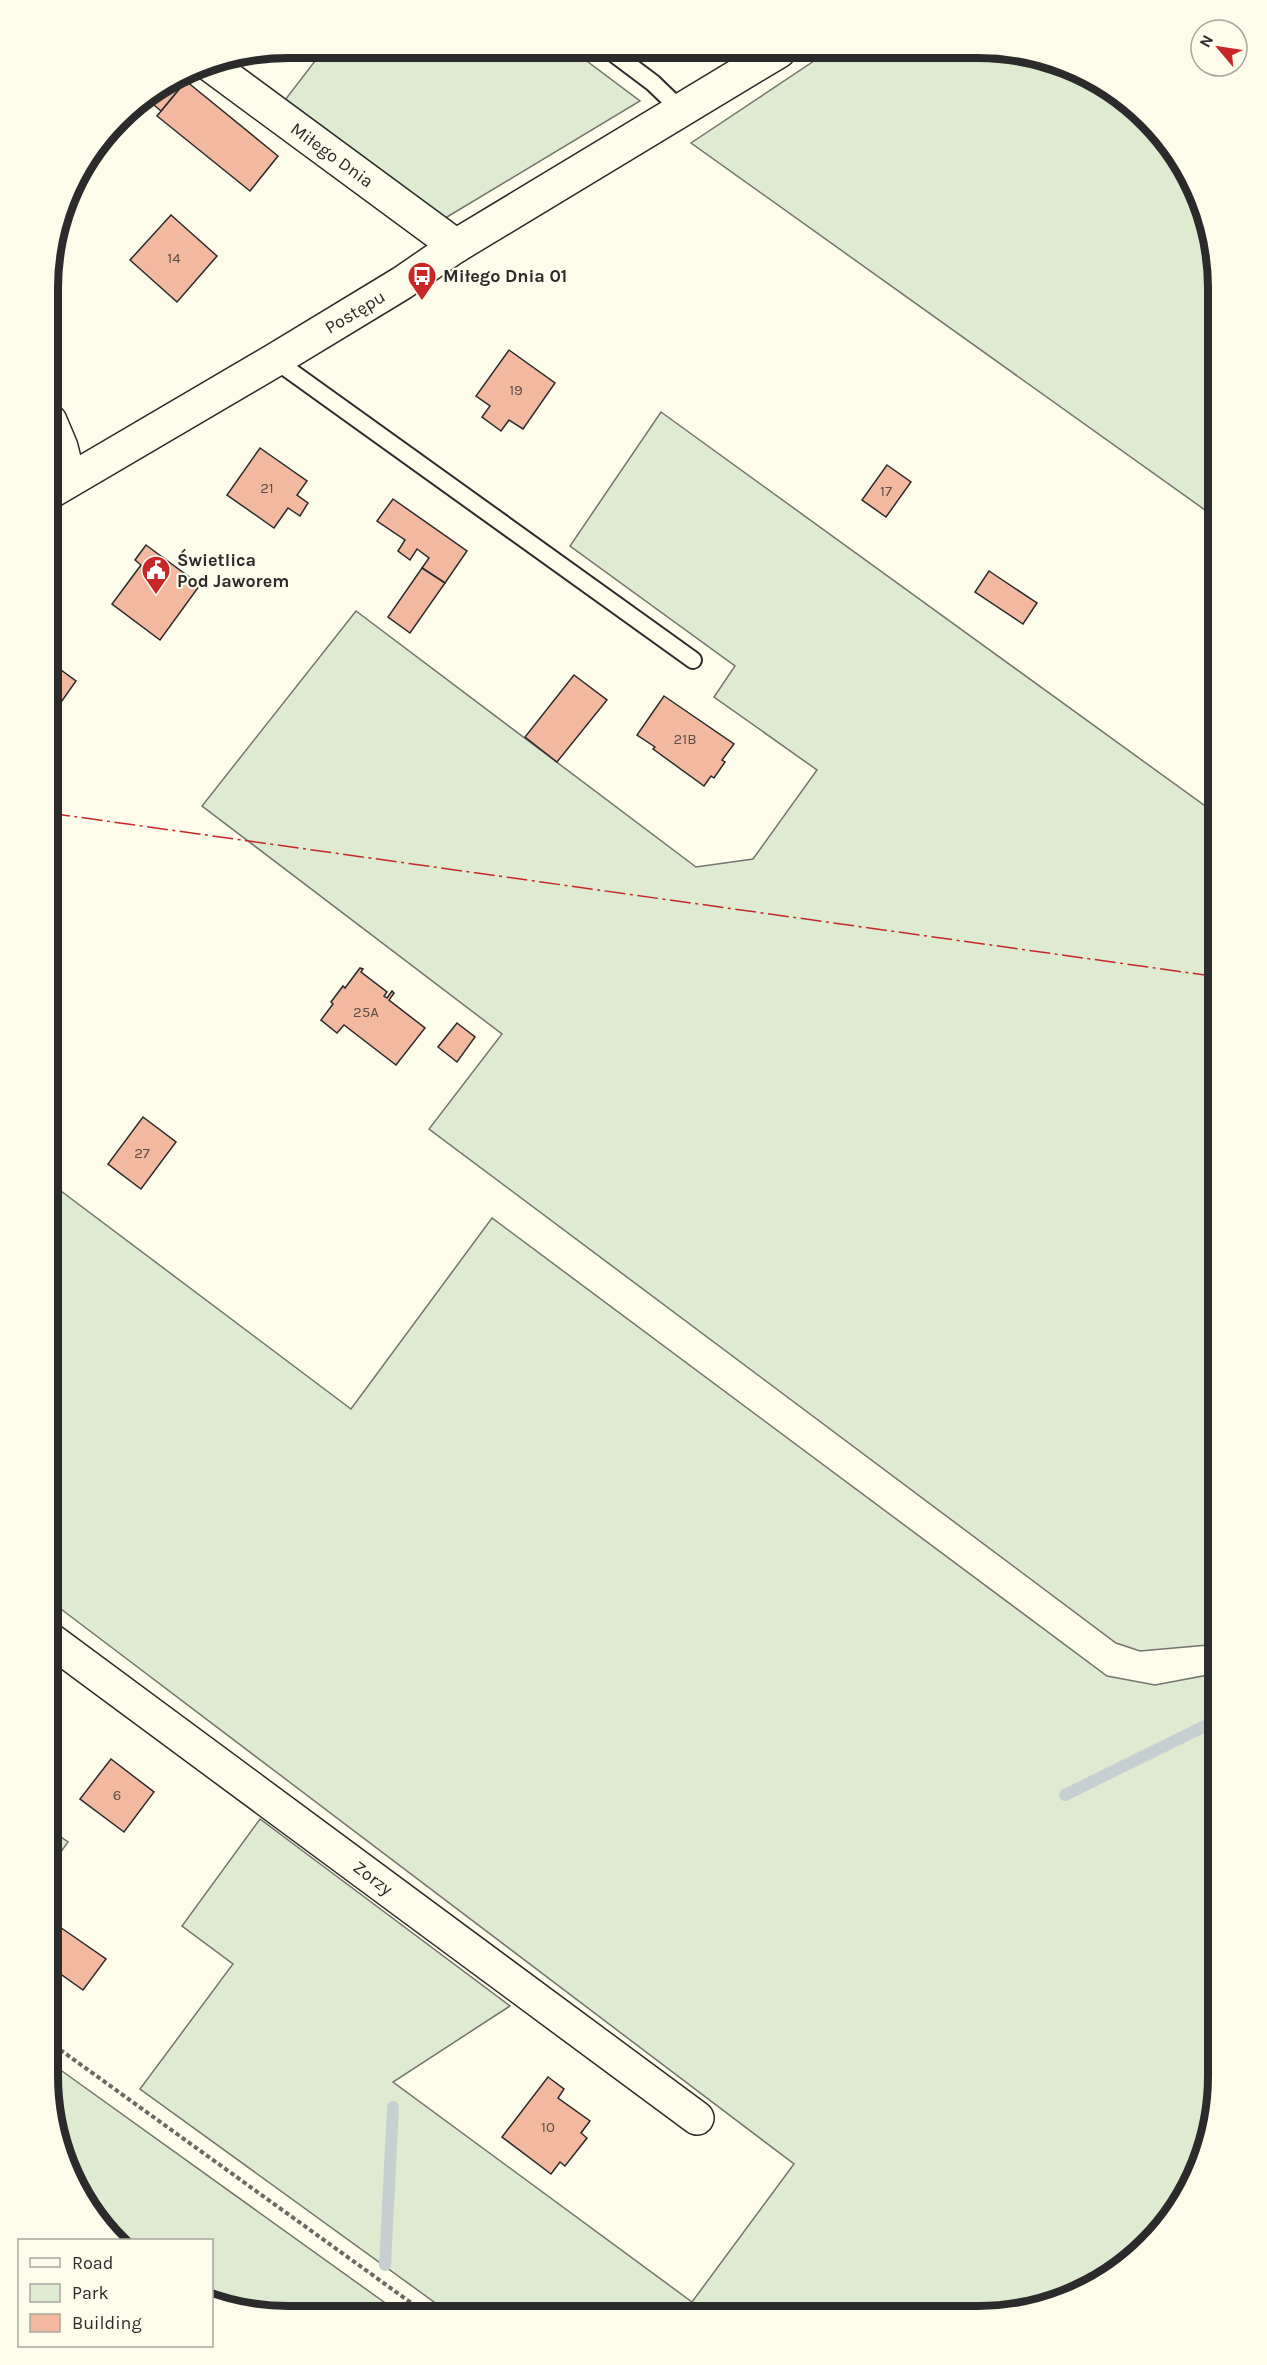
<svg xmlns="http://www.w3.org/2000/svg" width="1267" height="2365" font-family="Karla,sans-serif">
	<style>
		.green { fill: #deebd1; stroke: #74746e; stroke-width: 1.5 }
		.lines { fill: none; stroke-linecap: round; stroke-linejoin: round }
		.stream { stroke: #c7d0d0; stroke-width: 12 }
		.building { fill: #f2b8a0; stroke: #2b2b2b; stroke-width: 1.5 }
		.lane-casing { stroke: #2b2b2b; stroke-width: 20 }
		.street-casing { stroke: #2b2b2b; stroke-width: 36 }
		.path { stroke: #6a6964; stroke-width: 4; stroke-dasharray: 4.5 3; stroke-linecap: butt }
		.lane { stroke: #fdfbea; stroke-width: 16 }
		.street { stroke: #fdfbea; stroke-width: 33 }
		.power { stroke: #c62828; stroke-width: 1.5; stroke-dasharray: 21 4.5 3 4.5; stroke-linecap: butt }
		.labels { text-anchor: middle; stroke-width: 4.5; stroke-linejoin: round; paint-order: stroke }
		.number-label { font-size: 15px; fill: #5d4e48 }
		.street-label { font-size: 18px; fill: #2b2b2b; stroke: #fdfbea }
		.poi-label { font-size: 18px; font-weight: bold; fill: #2b2b2b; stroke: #fdfbea; text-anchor: start }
		.rim { fill: none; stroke: #2b2b2b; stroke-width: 8 }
	</style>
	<rect width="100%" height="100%" fill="#fdfbea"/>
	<g class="green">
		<polygon points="325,48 572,50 640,101 442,220 285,100"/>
		<polygon points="829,51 1025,53 1085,73 1137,107 1178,155 1206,211 1219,289 1219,520 691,143"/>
		<polygon points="661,412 1219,816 1219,1644 1140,1651 1116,1643 429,1129 502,1034 202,806 356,611 696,867 753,859 817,770 714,697 735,666 570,546"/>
		<polygon points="49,1182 351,1409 492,1218 1107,1676 1155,1685 1219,1673 1218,2093 1201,2168 1170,2223 1125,2268 1056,2304 979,2317 452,2315 140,2089 233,1964 182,1926 260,1819 510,2006 393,2082 692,2302 794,2164 49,1600"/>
		<polygon points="48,1828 68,1842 48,1870"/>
		<path d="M48,2061L402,2315H257L212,2303V2240H117C108,2231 96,2221 89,2210C62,2171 48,2108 48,2061Z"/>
	</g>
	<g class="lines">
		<g class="stream">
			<polyline points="1065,1795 1219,1719"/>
			<polyline points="385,2265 393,2107"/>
		</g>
	</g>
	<g class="building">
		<polygon points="186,81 278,156 250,191 157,116"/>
		<polygon points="172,82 180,88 161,111 148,100 155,92"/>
		<polygon points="171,215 217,256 177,302 130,260"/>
		<polygon points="509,350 555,383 523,429 509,420 501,431 482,417 490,406 476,396"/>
		<polygon points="260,448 307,481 297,495 308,503 300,516 288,508 274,528 227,495"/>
		<polygon points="887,465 911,482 886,517 862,500"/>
		<polygon points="393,499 467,551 445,583 422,568 429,558 417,549 410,560 398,551 405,540 377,521"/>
		<polygon points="146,545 200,585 160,640 112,604 141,565 135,560"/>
		<polygon points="422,568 445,583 410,633 388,617"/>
		<polygon points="989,571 1037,603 1023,624 975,592"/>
		<polygon points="50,662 76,681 50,718"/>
		<polygon points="574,675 607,700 557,762 525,737"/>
		<polygon points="664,696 734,744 722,760 725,762 714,778 711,776 704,786 653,749 655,747 637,735"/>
		<polygon points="360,968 363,969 361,972 387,992 384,996 387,998 392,991 394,993 389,1000 425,1028 396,1065 344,1025 337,1033 321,1020 333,1004 331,1002 343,986 345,988"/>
		<polygon points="457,1023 475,1037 457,1062 438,1047"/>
		<polygon points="143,1117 176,1142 141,1189 108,1164"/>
		<polygon points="111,1759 154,1792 124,1832 80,1799"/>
		<polygon points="57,1925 106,1959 83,1990 48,1965 48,1937"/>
		<polygon points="548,2077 564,2089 558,2098 590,2121 581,2133 587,2138 565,2166 560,2162 551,2174 502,2137"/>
	</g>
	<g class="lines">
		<g class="lane-casing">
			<g id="lane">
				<polyline points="609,50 653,83 682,111"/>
				<polyline points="275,360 693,660"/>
			</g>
		</g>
		<g class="street-casing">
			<g id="street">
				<polyline points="209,64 456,246"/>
				<polyline points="50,421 61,447 69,479"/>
				<polyline points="50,492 275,360 402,283 456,246 779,51"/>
				<polyline points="48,1638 697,2118"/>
			</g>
		</g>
		<polyline class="path" points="48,2041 428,2315"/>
		<use href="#lane" class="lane"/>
		<use href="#street" class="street"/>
		<polyline class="power" points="49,813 1219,977"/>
	</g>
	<defs>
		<g id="bus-pin" transform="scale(1.5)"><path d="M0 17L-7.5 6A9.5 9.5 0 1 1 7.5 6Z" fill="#c62828" stroke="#fdfbea"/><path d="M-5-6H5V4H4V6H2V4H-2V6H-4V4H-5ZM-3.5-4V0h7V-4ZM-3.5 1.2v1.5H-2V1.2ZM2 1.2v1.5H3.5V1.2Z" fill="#fff"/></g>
		<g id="civic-pin" transform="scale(1.5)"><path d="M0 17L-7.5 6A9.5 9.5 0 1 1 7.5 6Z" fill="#c62828" stroke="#fdfbea"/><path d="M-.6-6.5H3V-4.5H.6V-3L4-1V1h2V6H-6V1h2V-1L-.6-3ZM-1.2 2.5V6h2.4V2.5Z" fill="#fff"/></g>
	</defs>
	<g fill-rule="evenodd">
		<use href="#bus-pin" x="422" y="276"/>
		<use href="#civic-pin" x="156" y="570"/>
	</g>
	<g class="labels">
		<g class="number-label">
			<text x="174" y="263">14</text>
			<text x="516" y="395">19</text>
			<text x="267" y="493">21</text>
			<text x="886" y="496">17</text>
			<text x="685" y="744">21B</text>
			<text x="366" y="1017">25A</text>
			<text x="142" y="1158">27</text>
			<text x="117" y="1800">6</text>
			<text x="548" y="2132">10</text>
		</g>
		<g class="street-label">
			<text transform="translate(332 155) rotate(36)" y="6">Miłego Dnia</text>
			<text transform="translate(355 312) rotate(-31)" y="6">Postępu</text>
			<text transform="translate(373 1878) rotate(37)" y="6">Zorzy</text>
		</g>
		<g class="poi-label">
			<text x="443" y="282">Miłego Dnia 01</text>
			<text x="177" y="566">Świetlica<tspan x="177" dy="21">Pod Jaworem</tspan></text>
		</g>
	</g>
	<path d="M0 0H1267V2365H0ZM288 58H978A230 230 0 0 1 1208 288V2076A230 230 0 0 1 978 2306H288A230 230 0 0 1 58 2076V288A230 230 0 0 1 288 58Z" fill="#fdfbea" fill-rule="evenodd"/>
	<path class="rim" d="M288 58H978A230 230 0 0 1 1208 288V2076A230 230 0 0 1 978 2306H288A230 230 0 0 1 58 2076V288A230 230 0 0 1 288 58Z"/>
	<rect x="18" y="2239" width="195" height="108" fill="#fdfbea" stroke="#a9a89e" stroke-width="1.5"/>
	<rect x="30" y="2258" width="30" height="9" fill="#fdfbea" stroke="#a9a89e" stroke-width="1.5"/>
	<text x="72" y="2269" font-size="18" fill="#2b2b2b">Road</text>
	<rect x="30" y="2284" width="30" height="18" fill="#deebd1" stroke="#a9a89e" stroke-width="1.5"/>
	<text x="72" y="2299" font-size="18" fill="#2b2b2b">Park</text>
	<rect x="30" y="2314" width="30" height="18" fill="#f2b8a0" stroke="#a9a89e" stroke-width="1.5"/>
	<text x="72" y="2329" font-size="18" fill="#2b2b2b">Building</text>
	<g transform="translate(1219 48) rotate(299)"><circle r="28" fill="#fdfbea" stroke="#a9a89e" stroke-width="1.5"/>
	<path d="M0-4.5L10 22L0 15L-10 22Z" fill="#c62828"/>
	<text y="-9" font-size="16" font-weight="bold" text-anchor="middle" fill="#2b2b2b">N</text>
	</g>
</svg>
